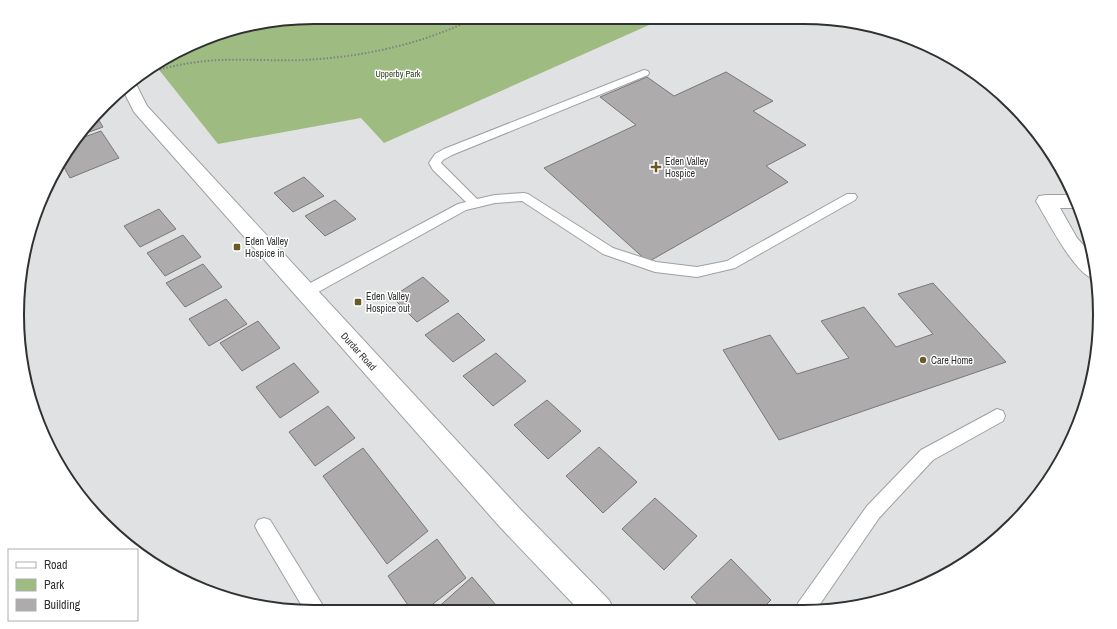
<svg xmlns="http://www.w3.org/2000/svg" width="1117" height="629" font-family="'Archivo Narrow',sans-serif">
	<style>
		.green { fill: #9ebb81 }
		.building { fill: #adabab; stroke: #797777 }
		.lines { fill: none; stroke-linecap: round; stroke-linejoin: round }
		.service-casing { stroke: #9ea0a1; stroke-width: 2 }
		.minor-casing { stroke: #9ea0a1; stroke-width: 2 }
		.tertiary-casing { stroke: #9ea0a1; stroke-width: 2 }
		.path { stroke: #808182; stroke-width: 2; stroke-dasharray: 1.5 2; stroke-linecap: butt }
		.service { fill: #fff; fill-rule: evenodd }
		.minor { fill: #fff; fill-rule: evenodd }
		.tertiary { fill: #fff; fill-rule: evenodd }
		.poi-dot { fill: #695a27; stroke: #fff; stroke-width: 1.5 }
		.labels { text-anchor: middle; stroke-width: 3; stroke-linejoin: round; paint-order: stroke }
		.far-park-label { font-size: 9px; fill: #2d3e19; stroke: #fff }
		.poi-label { font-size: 10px; fill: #303131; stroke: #fff; text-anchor: start }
		.street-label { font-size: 10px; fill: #303131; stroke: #fff }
		.rim { fill: none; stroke: #303131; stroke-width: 2 }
	</style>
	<rect width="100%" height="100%" fill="#e0e1e2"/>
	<polygon class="green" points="315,17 667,17 384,143 361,118 218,144 156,66 219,33"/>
	<g class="building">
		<polygon points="726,72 773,101 753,111 806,145 766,166 788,182 648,262 544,168 636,125 600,97 647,77 674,96"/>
		<polygon points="97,117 103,127 81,135"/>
		<polygon points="101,131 119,158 70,178 61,162 67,149 76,140"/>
		<polygon points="304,177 324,196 293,212 274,193"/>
		<polygon points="335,200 356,219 325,236 305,216"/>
		<polygon points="159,209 176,229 140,247 124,226"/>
		<polygon points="183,235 201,257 165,276 147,253"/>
		<polygon points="203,264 222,287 185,307 166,283"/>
		<polygon points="423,277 449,301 417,322 392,297"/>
		<polygon points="933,283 1006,362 779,440 723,350 770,335 797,374 849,358 821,321 864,307 896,347 933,334 898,294"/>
		<polygon points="226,299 247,324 209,346 189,319"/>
		<polygon points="458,313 485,340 453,362 425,335"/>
		<polygon points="258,321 280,348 242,371 220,343"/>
		<polygon points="496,353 526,381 493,406 463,376"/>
		<polygon points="294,363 319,392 280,418 256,387"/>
		<polygon points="547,400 581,431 548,459 514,425"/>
		<polygon points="328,406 355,438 315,466 289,432"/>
		<polygon points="599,447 637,482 603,513 566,476"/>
		<polygon points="363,448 428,531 387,564 323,476"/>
		<polygon points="655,498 697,536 664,570 622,529"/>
		<polygon points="437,539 466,578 424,611 412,611 388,576"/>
		<polygon points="731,559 771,600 761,610 703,610 691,597"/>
		<polygon points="472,577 501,611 434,611"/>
	</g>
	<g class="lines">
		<g class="service-casing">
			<g id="service">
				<polygon points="644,70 648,71 649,73 648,75 452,155 443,160 441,163 477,199 495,195 524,193 528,194 613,248 656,262 697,267 727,261 847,194 855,194 857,197 855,200 735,268 697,277 655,272 603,254 522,201 495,203 466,210 311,296 306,297 301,296 299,292 301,288 458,204 466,202 433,170 429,163 435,154 444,149"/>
				<polygon points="997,409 1003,411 1005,416 1003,421 933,460 879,518 816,610 796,610 798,603 867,506 921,450"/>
				<polygon points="264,518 270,520 322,604 324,611 305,611 258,532 255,526 258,520"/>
			</g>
		</g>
		<g class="minor-casing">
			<path id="minor" d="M1046,195H1074L1079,208H1060L1077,238L1093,256L1097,280C1076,278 1047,219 1036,201L1039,196Z"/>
		</g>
		<g class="tertiary-casing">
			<polygon id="tertiary" points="132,80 136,84 147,106 520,509 609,600 614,610 579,610 500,527 134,112 123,90"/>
		</g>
		<path class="path" d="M146,73C171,66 195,61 221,60C249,59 276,61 303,60C364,57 423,44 477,17"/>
		<use href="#service" class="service"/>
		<use href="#minor" class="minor"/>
		<use href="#tertiary" class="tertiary"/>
	</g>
	<g class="poi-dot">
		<path d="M654 161h4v4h4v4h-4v4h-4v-4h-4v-4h4z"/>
		<rect x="233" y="243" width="8" height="8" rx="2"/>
		<rect x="354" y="298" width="8" height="8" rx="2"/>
		<circle cx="923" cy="360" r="4"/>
	</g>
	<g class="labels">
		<g class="far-park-label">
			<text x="398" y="77">Upperby Park</text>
		</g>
		<g class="poi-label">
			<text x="665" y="165">Eden Valley<tspan x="665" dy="12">Hospice</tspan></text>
			<text x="245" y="245">Eden Valley<tspan x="245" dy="12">Hospice in</tspan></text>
			<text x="366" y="300">Eden Valley<tspan x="366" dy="12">Hospice out</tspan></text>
			<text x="931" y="364">Care Home</text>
		</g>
		<g class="street-label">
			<text transform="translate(359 351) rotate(48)" y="4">Durdar Road</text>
		</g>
	</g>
	<path d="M0 0H1117V629H0ZM314 24H803A290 290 0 0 1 1093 314V315A290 290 0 0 1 803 605H314A290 290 0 0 1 24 315V314A290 290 0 0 1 314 24Z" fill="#fff" fill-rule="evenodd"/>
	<path class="rim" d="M314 24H803A290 290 0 0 1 1093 314V315A290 290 0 0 1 803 605H314A290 290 0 0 1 24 315V314A290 290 0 0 1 314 24Z"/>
	<rect x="8" y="549" width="130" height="72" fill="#ffffff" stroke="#acadad"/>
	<rect x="16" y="562" width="20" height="6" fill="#ffffff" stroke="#acadad"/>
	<text x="44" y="569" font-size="12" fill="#303131">Road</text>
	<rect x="16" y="579" width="20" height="12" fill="#9ebb81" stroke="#acadad"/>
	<text x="44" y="589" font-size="12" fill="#303131">Park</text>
	<rect x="16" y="599" width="20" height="12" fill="#adabab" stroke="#acadad"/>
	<text x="44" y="609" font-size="12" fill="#303131">Building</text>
</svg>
